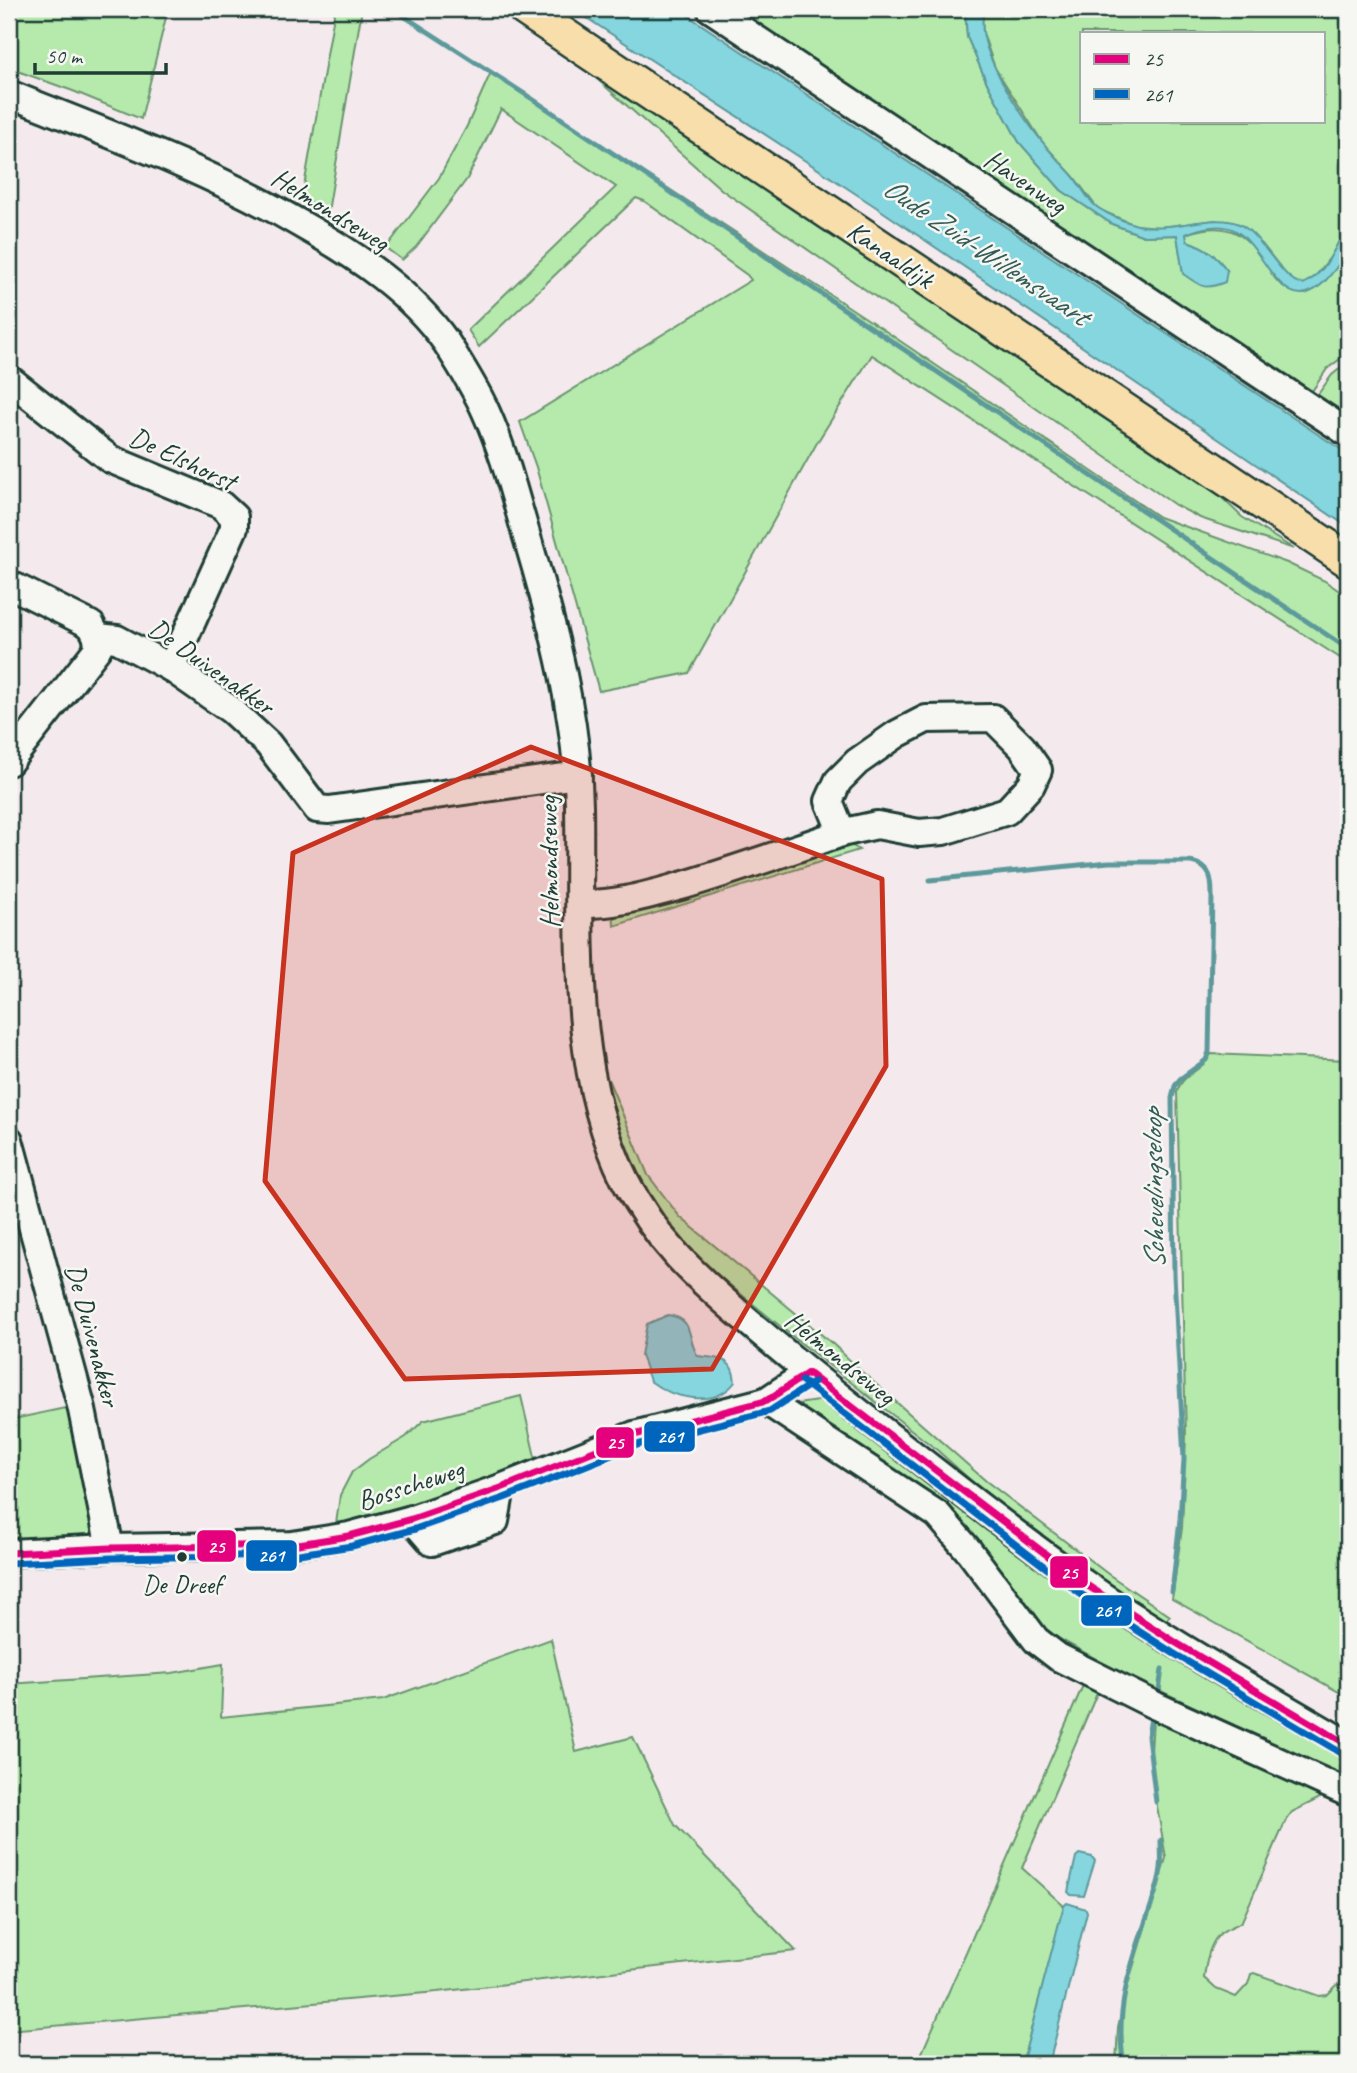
<svg xmlns="http://www.w3.org/2000/svg" width="1357" height="2073" font-family="Caveat,sans-serif">
	<style>
		.green { fill: #b6eaac; stroke: #6a9470; stroke-width: 2; fill-rule: evenodd }
		.water { fill: #86d6e0; stroke: #5d999b; stroke-width: 2 }
		.lines { fill: none; stroke-linecap: round; stroke-linejoin: round }
		.stream { stroke: #5d999b; stroke-width: 5 }
		.minor-casing { stroke: #1f3d34; stroke-width: 32 }
		.major-casing { stroke: #1f3d34; stroke-width: 38 }
		.minor { stroke: #f6f6f2; stroke-width: 26 }
		.major { stroke: #f8deab; stroke-width: 33 }
		.bus-1-casing { stroke: #f6f6f2; stroke-width: 12 }
		.bus-2-casing { stroke: #f6f6f2; stroke-width: 12 }
		.bus-1 { stroke: #e5007d; stroke-width: 7 }
		.bus-2 { stroke: #0065bd; stroke-width: 7 }
		.marked { fill: #c8321e; fill-opacity: 0.2; stroke: #c8321e; stroke-width: 5; stroke-linejoin: round }
		.bus-dot { fill: #1f3d34; stroke: #f6f6f2; stroke-width: 2.5 }
		.labels { text-anchor: middle; stroke-width: 5; stroke-linejoin: round; paint-order: stroke }
		.bus-label { font-size: 26px; fill: #1f3d34; stroke: #f6f6f2 }
		.street-label { font-size: 28px; fill: #1f3d34; stroke: #f6f6f2 }
		.water-label { font-size: 30px; font-style: italic; fill: #345c56; stroke: #f6f6f2 }
		.line-badge { stroke: #f6f6f2; stroke-width: 2.5 }
		.badge-label { font-size: 19px; text-anchor: middle; font-weight: bold; fill: #fff }
	</style>
	<rect width="100%" height="100%" fill="#f4eaed"/>
	<filter id="ink" filterUnits="userSpaceOnUse"><feTurbulence type="fractalNoise" baseFrequency=".0143" numOctaves="2"/><feDisplacementMap in="SourceGraphic" scale="14" xChannelSelector="R" yChannelSelector="G"/><feConvolveMatrix kernelMatrix="1 2 1 2 8 2 1 2 1" color-interpolation-filters="sRGB"/></filter>
	<g filter="url(#ink)">
		<g class="green">
			<polygon points="9,9 168,9 141,119 73,91 9,68"/>
			<polygon points="335,9 362,9 328,212 302,198"/>
			<path d="M733,9H965L967,37L988,85L1019,142L1061,190L1112,224L1144,236L1177,235L1183,273L1227,270C1215,255 1206,247 1187,241L1185,234C1222,221 1243,229 1264,261C1269,269 1273,278 1280,284C1287,289 1297,291 1305,294C1326,284 1337,266 1348,247V353L1327,369L1310,394Z"/>
			<path d="M986,9H1348V225L1331,256L1314,278L1303,284L1297,283L1288,277L1262,244L1216,220L1161,227L1135,225L1098,209L1074,177L1043,143L995,68L983,33L982,16ZM1082,33H1324V121H1082Z"/>
			<polygon points="491,72 881,328 1159,517 1287,563 1325,581 1348,597 1348,653 1343,660 872,355 818,441 689,673 599,691 536,467 520,422 751,280 747,275 644,201 636,198 479,347 468,330 616,187 501,109 467,179 416,247 402,260 386,248 439,178 467,126"/>
			<polygon points="589,72 1183,461 1242,517 1294,549 1200,518 1175,505 722,190"/>
			<polygon points="1348,362 1348,426 1316,397 1332,375"/>
			<polygon points="832,833 859,850 614,926 613,904"/>
			<path d="M1211,1054L1348,1060V1697L1172,1599L1182,1528L1186,1437L1177,1092C1182,1073 1203,1071 1211,1054Z"/>
			<polygon points="608,1079 648,1175 680,1217 834,1345 862,1372 986,1481 1108,1574 1170,1616 1164,1622 1121,1595 996,1503 937,1450 792,1336 698,1259 658,1213 643,1188 627,1156 608,1101"/>
			<path d="M521,1396L536,1461C470,1484 405,1513 336,1524L340,1495L352,1472L369,1459L406,1437L423,1421Z"/>
			<polygon points="824,1400 1348,1751 1348,1779 1114,1669 1047,1632 1030,1619 1000,1574 795,1410 798,1404"/>
			<polygon points="70,1407 105,1540 9,1544 9,1420"/>
			<polygon points="551,1639 576,1752 633,1737 675,1825 796,1951 437,1992 9,2030 9,1684 172,1673 223,1664 221,1717 383,1700"/>
			<polygon points="1084,1683 1098,1691 1022,1868 1064,1906 1022,2064 917,2064"/>
			<path d="M1153,1718L1324,1793L1322,1797L1292,1812L1286,1820L1242,1921C1235,1927 1228,1927 1222,1932C1209,1942 1206,1963 1204,1978L1216,1989L1236,1997L1248,1984L1251,1974L1254,1973L1319,1996L1327,1995L1338,1984L1341,1989L1348,1986V2064H1116L1118,2027L1128,1984L1166,1858L1153,1783L1151,1753Z"/>
		</g>
		<g class="water">
			<polygon points="573,9 678,9 1316,433 1348,454 1348,527 876,207"/>
			<path d="M965,9H986C968,41 1024,119 1045,145C1053,156 1064,165 1073,176C1081,186 1089,203 1100,209C1109,215 1123,221 1134,224C1166,234 1214,212 1239,224C1263,235 1282,282 1303,284C1327,274 1335,245 1348,225C1348,232 1350,241 1348,247C1345,258 1334,271 1327,279C1283,327 1266,246 1234,230C1220,223 1199,228 1186,234L1187,241C1206,247 1215,255 1227,270L1225,282C1203,291 1201,286 1183,274L1177,235L1144,236L1112,224L1061,190L1019,142L988,85L967,37Z"/>
			<path d="M668,1315C696,1319 686,1339 698,1356C719,1359 733,1356 735,1382C715,1409 672,1398 650,1381L641,1355L647,1324Z"/>
			<polygon points="1079,1854 1092,1857 1095,1861 1084,1896 1071,1895 1068,1892 1076,1857"/>
			<polygon points="1067,1903 1086,1909 1087,1912 1049,2064 1022,2064 1060,1919 1064,1906"/>
		</g>
		<g class="lines">
			<g class="stream">
				<polyline points="393,9 534,100 1348,649"/>
				<path d="M930,880L1109,862H1191C1211,866 1212,879 1212,896L1209,1052L1206,1060L1180,1079L1175,1086L1172,1098L1174,1275L1184,1459L1180,1519L1172,1592"/>
				<polyline points="1159,1691 1162,1669"/>
				<polyline points="1151,1718 1148,1736 1156,1802"/>
				<path d="M1124,2064C1114,2014 1130,1967 1146,1920C1152,1903 1159,1886 1161,1868C1162,1859 1161,1849 1161,1840"/>
			</g>
			<g class="minor-casing">
				<g id="minor">
					<polyline points="711,9 1348,433"/>
					<path d="M9,94C109,134 211,171 304,226C357,256 410,291 446,342C460,364 476,389 486,412C505,454 516,501 529,544C554,629 577,716 579,805C581,927 569,1068 625,1180C656,1241 694,1275 745,1319C783,1352 822,1383 861,1414C934,1470 1006,1529 1082,1582C1167,1642 1259,1692 1348,1745"/>
					<polyline points="9,379 110,459 221,505 234,517 234,528 171,668"/>
					<polyline points="9,584 91,625 97,637"/>
					<polyline points="9,762 98,648 97,637 117,639 171,668 231,710 268,744 317,809 329,810 578,775"/>
					<path d="M580,904C616,905 648,895 681,886C735,870 788,851 842,833L845,832L877,825L919,833L943,831L1007,811L1031,785L1038,770L1022,747L993,718L926,719L897,734L857,762L838,781L829,801L842,833"/>
					<polyline points="9,1140 81,1405 110,1548"/>
					<polyline points="766,1401 938,1515 969,1551 1036,1640 1058,1657 1156,1706 1348,1793"/>
					<polyline points="412,1519 432,1542 495,1521 501,1488"/>
					<polyline points="9,1553 110,1548 292,1545 349,1536 412,1519 501,1488 634,1435 766,1401 808,1373"/>
				</g>
			</g>
			<g class="major-casing">
				<polyline id="major" points="525,9 1348,560"/>
			</g>
			<use href="#minor" class="minor"/>
			<use href="#major" class="major"/>
			<g class="bus-1-casing">
				<g id="bus-1">
					<polyline points="808,1373 1085,1584 1178,1644 1348,1745"/>
					<polyline points="9,1553 110,1548 292,1545 349,1536 412,1519 501,1488 634,1435 766,1401 808,1373"/>
				</g>
			</g>
			<g class="bus-2-casing">
				<g id="bus-2">
					<polyline points="802,1381 1079,1593 1173,1653 1343,1754"/>
					<polyline points="10,1563 110,1558 292,1555 352,1546 415,1529 504,1498 637,1445 770,1411 814,1382"/>
				</g>
			</g>
			<use href="#bus-1" class="bus-1"/>
			<use href="#bus-2" class="bus-2"/>
		</g>
	</g>
	<path class="marked" d="M531,747L882,879L886,1066L712,1369L405,1379L265,1181L293,853Z"/>
	<circle class="bus-dot" cx="182" cy="1557" r="6"/>
	<g class="labels">
		<g class="bus-label">
			<text x="182" y="1593">De Dreef</text>
		</g>
		<g class="street-label">
			<text transform="translate(1026 181) rotate(34)" y="10">Havenweg</text>
			<text transform="translate(331 209) rotate(32)" y="10">Helmondseweg</text>
			<text transform="translate(891 254) rotate(34)" y="10">Kanaaldijk</text>
			<text transform="translate(183 458) rotate(25)" y="10">De Elshorst</text>
			<text transform="translate(212 666) rotate(35)" y="10">De Duivenakker</text>
			<text transform="translate(548 862) rotate(-91)" y="10">Helmondseweg</text>
			<text transform="translate(94 1335) rotate(75)" y="10">De Duivenakker</text>
			<text transform="translate(841 1357) rotate(39)" y="10">Helmondseweg</text>
			<text transform="translate(410 1484) rotate(-18)" y="10">Bosscheweg</text>
		</g>
		<g class="water-label">
			<text transform="translate(986 251) rotate(34)" y="10">Oude Zuid-Willemsvaart</text>
			<text transform="translate(1153 1189) rotate(-91)" y="10">Schevelingseloop</text>
		</g>
	</g>
	<g class="line-badge">
		<rect x="643" y="1420" width="53" height="33" rx="7" fill="#0065bd"/>
		<rect x="595" y="1426" width="40" height="33" rx="7" fill="#e5007d"/>
		<rect x="196" y="1529" width="41" height="34" rx="7" fill="#e5007d"/>
		<rect x="245" y="1539" width="53" height="33" rx="7" fill="#0065bd"/>
		<rect x="1049" y="1555" width="40" height="34" rx="7" fill="#e5007d"/>
		<rect x="1080" y="1594" width="53" height="33" rx="7" fill="#0065bd"/>
	</g>
	<g class="badge-label">
		<text x="670" y="1443">261</text>
		<text x="615" y="1449">25</text>
		<text x="216" y="1553">25</text>
		<text x="271" y="1562">261</text>
		<text x="1069" y="1579">25</text>
		<text x="1107" y="1617">261</text>
	</g>
	<rect width="1357" height="2073" fill="none" stroke="#f6f6f2" stroke-width="35"/>
	<rect x="18" y="18" width="1322" height="2038" fill="none" stroke="#1f3d34" stroke-width="2.5" filter="url(#ink)"/>
	<rect x="1080" y="32" width="245" height="91" fill="#f6f6f2" stroke="#a0aca6" stroke-width="2"/>
	<rect x="1094" y="54" width="35" height="10" fill="#e5007d" stroke="#a0aca6" stroke-width="2"/>
	<text x="1144" y="66" font-size="21" fill="#1f3d34">25</text>
	<rect x="1094" y="89" width="35" height="10" fill="#0065bd" stroke="#a0aca6" stroke-width="2"/>
	<text x="1144" y="102" font-size="21" fill="#1f3d34">261</text>
	<path d="M35 63v10h131v-10" fill="none" stroke="#1f3d34" stroke-width="3.5"/>
	<text x="46" y="63" font-size="21" fill="#1f3d34" stroke="#f6f6f2" stroke-width="5" paint-order="stroke">50 m</text>
</svg>
